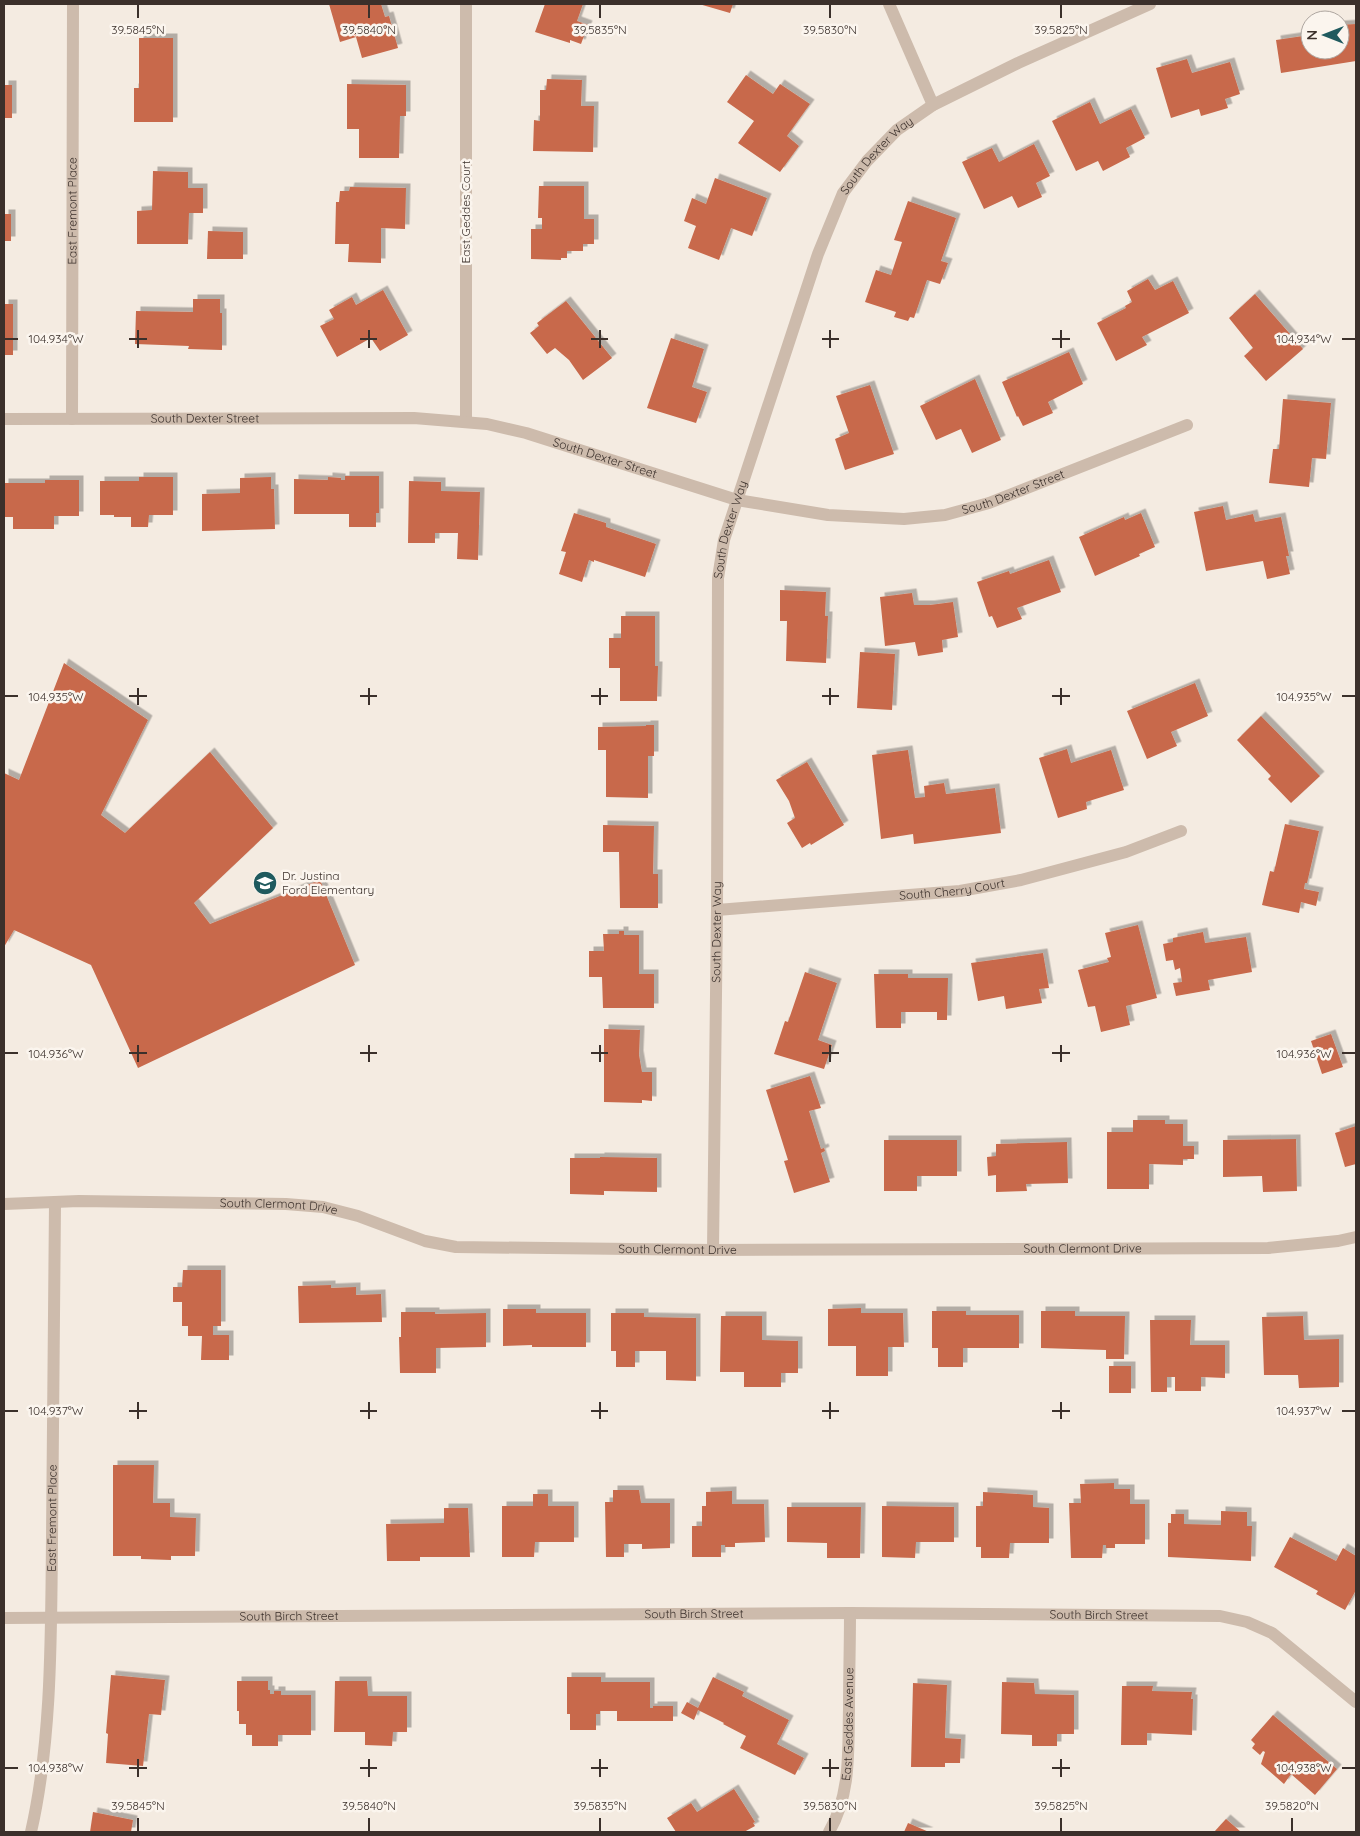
<svg xmlns="http://www.w3.org/2000/svg" width="1360" height="1836" font-family="Quicksand,sans-serif">
	<style>
		.building { fill: #c8694b; filter: url(#shadow) }
		.lines { fill: none; stroke-linecap: round; stroke-linejoin: round }
		.minor { stroke: #cdbbac; stroke-width: 12 }
		.ticks { fill: none; stroke: #3b302b; stroke-width: 2 }
		.labels { text-anchor: middle; stroke-width: 5; stroke-linejoin: round; paint-order: stroke }
		.street-label { font-size: 12px; fill: #3b302b; stroke: #fbf5ee }
		.poi-label { font-size: 12px; fill: #3b302b; stroke: #fbf5ee; text-anchor: start }
		.ticks-label { font-size: 12px; text-anchor: middle; fill: #3b302b; stroke: #fbf5ee; stroke-width: 5; stroke-linejoin: round; paint-order: stroke }
	</style>
	<defs>
		<filter id="shadow"><feDropShadow dx="4.5" dy="-4.5" stdDeviation="0" flood-color="#0004"/></filter>
	</defs>
	<rect width="100%" height="100%" fill="#f4ebe1"/>
	<g class="building">
		<polygon points="329,4 381,4 385,17 389,16 398,48 362,58 356,37 340,42"/>
		<polygon points="545,4 583,4 577,21 588,25 581,44 570,40 570,43 535,32"/>
		<polygon points="699,4 733,4 730,13"/>
		<polygon points="1356,24 1356,61 1281,73 1276,40 1310,35 1310,50 1340,50 1340,25"/>
		<polygon points="139,38 173,38 173,122 134,122 134,88 139,88"/>
		<polygon points="1187,59 1192,73 1230,62 1240,94 1225,99 1228,108 1201,116 1199,109 1171,118 1156,68"/>
		<polygon points="746,75 773,94 780,84 810,104 787,136 799,146 780,172 738,143 754,121 727,102"/>
		<polygon points="547,79 582,80 581,106 594,106 593,152 533,151 534,120 540,121 540,90 546,90"/>
		<polygon points="347,84 406,85 406,116 400,116 399,158 359,158 359,129 347,129"/>
		<rect x="4" y="85" width="8" height="33"/>
		<polygon points="1090,102 1100,124 1131,109 1145,138 1126,148 1130,157 1103,171 1098,161 1076,171 1052,121"/>
		<polygon points="1034,144 1050,176 1036,183 1042,197 1018,208 1012,196 984,209 962,162 992,148 999,162"/>
		<polygon points="153,171 188,172 188,188 203,188 203,213 189,213 188,244 137,244 137,211 152,210"/>
		<polygon points="715,178 767,198 752,236 731,228 719,260 688,248 696,226 684,221 692,198 706,204"/>
		<polygon points="539,186 584,186 584,219 594,219 594,244 583,244 583,251 567,251 567,258 561,258 561,260 531,259 531,229 542,229 542,218 538,218"/>
		<polygon points="350,187 406,188 405,229 381,228 381,263 348,262 349,244 335,244 336,202 339,202 340,191 349,191"/>
		<polygon points="908,201 956,218 941,261 948,263 940,284 927,280 914,318 910,317 908,321 894,317 896,312 865,302 876,270 891,275 902,242 894,240"/>
		<rect x="4" y="214" width="7" height="27"/>
		<polygon points="208,231 243,232 243,259 207,259"/>
		<polygon points="1148,279 1155,290 1173,281 1189,313 1142,337 1147,345 1116,361 1097,323 1126,308 1125,306 1132,302 1127,291"/>
		<polygon points="383,290 408,335 380,351 371,338 337,357 320,326 334,319 329,310 352,297 356,305"/>
		<polygon points="1255,294 1303,349 1266,381 1244,356 1253,348 1229,318"/>
		<polygon points="193,299 220,299 220,313 222,313 222,350 188,349 189,346 135,344 136,311 193,312"/>
		<polygon points="566,301 612,358 583,380 569,360 555,348 547,354 530,333 539,326 537,323"/>
		<rect x="4" y="304" width="9" height="51"/>
		<polygon points="671,338 704,349 692,387 707,392 696,423 647,408"/>
		<polygon points="1069,352 1083,384 1048,402 1053,413 1023,426 1018,416 1017,417 1002,382"/>
		<polygon points="975,379 1001,440 972,453 961,429 936,440 920,406"/>
		<polygon points="870,385 894,454 845,470 835,439 849,433 836,396"/>
		<polygon points="1283,399 1331,403 1326,459 1312,458 1309,487 1269,483 1273,449 1279,449"/>
		<polygon points="345,476 379,476 379,513 376,513 376,527 349,527 349,514 294,514 294,479 328,480 328,477 341,478 341,480 345,480"/>
		<polygon points="139,477 173,477 173,515 149,515 148,527 131,527 131,517 114,517 114,515 100,515 100,481 139,481"/>
		<polygon points="271,477 271,489 274,489 275,529 202,531 202,494 240,493 240,478"/>
		<polygon points="45,480 79,480 79,516 54,516 54,529 13,529 13,517 4,517 4,483 45,483"/>
		<polygon points="409,481 441,482 441,491 480,492 478,560 457,559 458,533 435,533 435,543 408,543"/>
		<polygon points="1223,506 1226,520 1253,514 1255,522 1281,517 1289,556 1286,556 1290,574 1267,579 1263,561 1206,571 1194,512"/>
		<polygon points="574,513 606,523 606,527 656,544 645,577 594,560 594,562 589,560 582,582 559,574 566,552 561,551"/>
		<polygon points="1141,513 1155,547 1139,554 1140,556 1095,576 1079,537 1124,517 1125,520"/>
		<polygon points="1049,560 1061,592 1017,608 1022,619 997,628 992,616 989,617 977,582 1009,571 1010,574"/>
		<polygon points="780,590 826,592 825,616 828,616 826,663 786,661 787,621 780,621"/>
		<polygon points="912,593 914,605 930,605 953,602 958,637 942,640 943,652 918,656 915,642 885,646 880,597"/>
		<polygon points="621,616 655,616 655,666 658,666 657,701 620,701 620,668 609,668 609,638 621,638"/>
		<polygon points="860,652 895,654 892,710 857,708"/>
		<polygon points="64,663 148,720 101,815 125,833 210,752 273,828 194,903 210,924 320,880 355,965 138,1068 91,965 14,930 4,947 4,773 19,780"/>
		<polygon points="1195,683 1208,716 1171,732 1177,746 1147,759 1127,711"/>
		<polygon points="1261,716 1320,776 1291,803 1268,779 1271,776 1237,740"/>
		<polygon points="646,725 654,725 654,756 648,756 648,798 606,797 606,750 598,750 598,727 646,726"/>
		<polygon points="1067,749 1071,763 1111,750 1124,790 1086,802 1087,809 1058,818 1039,758"/>
		<polygon points="908,750 915,798 925,797 924,786 944,783 946,794 995,788 1001,833 914,844 913,834 881,839 872,755"/>
		<polygon points="807,762 844,825 811,845 810,843 802,848 787,823 795,818 789,801 776,780"/>
		<polygon points="1285,824 1319,831 1307,883 1305,883 1304,889 1319,892 1316,906 1301,902 1299,913 1262,905 1270,871 1274,872"/>
		<polygon points="603,825 654,826 653,874 658,874 658,908 620,908 619,852 603,852"/>
		<polygon points="1138,925 1157,998 1126,1006 1130,1025 1101,1032 1095,1006 1088,1007 1078,970 1109,962 1107,958 1111,957 1105,933"/>
		<polygon points="619,931 624,931 624,935 639,935 639,974 654,974 654,1008 603,1008 602,977 589,977 589,951 604,951 603,934 619,934"/>
		<polygon points="1203,932 1205,943 1246,937 1252,972 1208,980 1210,990 1176,996 1173,983 1182,982 1180,968 1175,970 1173,960 1166,961 1163,944 1173,942 1173,938"/>
		<polygon points="1043,953 1049,988 1039,989 1042,1003 1006,1009 1004,996 978,1001 971,963"/>
		<polygon points="805,972 837,983 818,1040 832,1045 824,1069 774,1054 785,1021 788,1022"/>
		<polygon points="874,974 908,974 908,978 948,978 947,1020 937,1020 937,1012 901,1012 901,1028 876,1028"/>
		<polygon points="604,1029 640,1030 639,1055 642,1072 652,1072 652,1101 642,1100 642,1103 604,1102"/>
		<polygon points="1331,1034 1343,1067 1322,1074 1311,1041"/>
		<polygon points="810,1076 821,1108 809,1111 821,1149 824,1148 825,1151 821,1153 830,1182 794,1193 784,1161 788,1160 766,1090"/>
		<polygon points="1133,1120 1165,1120 1165,1124 1183,1124 1183,1146 1194,1146 1194,1159 1183,1159 1183,1165 1149,1164 1149,1189 1107,1189 1107,1132 1133,1132"/>
		<polygon points="1356,1126 1356,1164 1345,1167 1335,1133"/>
		<polygon points="1296,1139 1297,1191 1263,1192 1262,1176 1223,1177 1223,1140"/>
		<polygon points="884,1140 957,1140 957,1176 917,1176 917,1191 884,1191"/>
		<polygon points="1067,1142 1068,1183 1026,1184 1027,1191 996,1192 996,1175 988,1176 987,1157 996,1156 996,1144"/>
		<polygon points="600,1157 657,1158 657,1192 604,1191 604,1195 570,1194 570,1158 600,1158"/>
		<polygon points="183,1270 221,1270 221,1326 213,1326 213,1335 229,1335 229,1360 201,1360 202,1336 188,1336 188,1326 182,1326 182,1302 173,1302 173,1287 182,1287"/>
		<polygon points="331,1285 331,1288 356,1287 356,1295 381,1294 382,1322 299,1323 298,1286"/>
		<polygon points="861,1308 861,1313 903,1313 904,1347 888,1347 888,1376 856,1376 856,1346 828,1346 828,1309"/>
		<polygon points="503,1309 536,1309 536,1313 586,1313 586,1347 532,1347 532,1345 503,1346"/>
		<polygon points="932,1311 966,1311 966,1315 1019,1315 1019,1348 963,1348 963,1367 938,1367 938,1348 932,1348"/>
		<polygon points="1041,1311 1075,1311 1075,1316 1125,1316 1124,1359 1106,1359 1106,1350 1041,1348"/>
		<polygon points="401,1312 435,1312 435,1314 486,1313 486,1347 436,1348 436,1373 400,1373 399,1337 401,1337"/>
		<polygon points="611,1313 644,1313 644,1317 696,1318 696,1381 666,1380 666,1351 635,1351 635,1367 616,1367 616,1351 611,1351"/>
		<polygon points="721,1316 762,1316 762,1340 798,1341 798,1373 781,1373 781,1387 744,1387 744,1372 720,1372"/>
		<polygon points="1303,1316 1304,1340 1339,1339 1339,1387 1299,1388 1298,1375 1264,1375 1262,1317"/>
		<polygon points="1150,1320 1191,1320 1190,1345 1225,1345 1225,1378 1201,1377 1201,1391 1175,1391 1175,1377 1167,1377 1167,1392 1151,1392"/>
		<rect x="1109" y="1366" width="22" height="27"/>
		<polygon points="113,1465 154,1465 153,1503 170,1503 170,1517 196,1518 195,1556 171,1556 171,1560 141,1559 141,1556 113,1556"/>
		<polygon points="1114,1483 1114,1489 1130,1489 1130,1504 1145,1504 1145,1544 1115,1544 1115,1548 1106,1548 1106,1545 1103,1545 1102,1558 1071,1558 1069,1503 1081,1503 1080,1484"/>
		<polygon points="613,1490 639,1490 641,1503 670,1503 670,1548 642,1549 642,1544 624,1544 624,1557 606,1557 605,1502 613,1502"/>
		<polygon points="732,1491 732,1504 764,1504 765,1542 735,1543 735,1547 725,1547 725,1545 721,1545 721,1557 692,1557 692,1526 702,1526 702,1506 706,1506 706,1492"/>
		<polygon points="983,1492 1033,1495 1033,1507 1049,1508 1049,1543 1010,1543 1009,1558 981,1558 981,1547 976,1547 976,1506 983,1506"/>
		<polygon points="533,1494 548,1494 548,1506 574,1506 574,1542 535,1542 534,1557 502,1557 502,1506 533,1506"/>
		<polygon points="882,1506 954,1507 954,1542 916,1542 915,1558 882,1557"/>
		<polygon points="787,1507 861,1507 860,1558 827,1558 827,1543 787,1542"/>
		<polygon points="444,1508 468,1508 470,1557 420,1557 420,1561 387,1561 386,1524 444,1523"/>
		<polygon points="1221,1511 1247,1512 1247,1526 1252,1526 1251,1561 1168,1557 1168,1523 1171,1523 1171,1514 1184,1514 1184,1524 1221,1525"/>
		<polygon points="1290,1537 1336,1561 1343,1548 1356,1556 1356,1590 1345,1610 1316,1594 1318,1591 1274,1567"/>
		<polygon points="111,1675 165,1680 161,1715 149,1714 143,1766 106,1763 108,1734 106,1733"/>
		<polygon points="567,1677 601,1677 601,1682 650,1682 650,1708 653,1708 653,1706 673,1706 673,1721 617,1721 617,1711 600,1711 600,1714 596,1714 596,1730 570,1730 570,1714 567,1714"/>
		<polygon points="713,1677 744,1692 742,1696 789,1720 777,1744 804,1758 795,1775 740,1748 746,1736 723,1724 724,1723 698,1710 694,1720 681,1713 687,1702 698,1708"/>
		<polygon points="237,1681 268,1681 268,1690 270,1690 270,1694 274,1694 274,1691 281,1691 281,1695 311,1695 311,1735 278,1735 278,1746 252,1746 252,1735 246,1735 246,1724 239,1724 239,1711 237,1711"/>
		<polygon points="335,1681 367,1681 368,1696 407,1696 407,1732 393,1732 392,1746 365,1745 365,1732 334,1732"/>
		<polygon points="1002,1682 1034,1683 1035,1694 1074,1695 1074,1734 1057,1734 1057,1746 1032,1746 1032,1735 1001,1734"/>
		<polygon points="913,1683 947,1685 945,1738 961,1739 960,1763 945,1763 945,1767 911,1767"/>
		<polygon points="1122,1686 1153,1686 1152,1691 1192,1692 1191,1699 1193,1699 1192,1735 1147,1733 1147,1745 1121,1745"/>
		<polygon points="1273,1715 1337,1769 1315,1795 1291,1774 1284,1784 1261,1764 1265,1752 1263,1751 1260,1755 1252,1748 1255,1744 1251,1740"/>
		<polygon points="734,1789 755,1822 753,1823 755,1826 744,1832 676,1832 667,1818 691,1803 697,1812"/>
		<polygon points="93,1812 133,1820 131,1832 90,1832"/>
		<polygon points="1226,1819 1241,1832 1214,1832"/>
		<polygon points="908,1823 929,1832 904,1832"/>
	</g>
	<g class="lines">
		<g class="minor">
			<polyline points="466,4 466,421"/>
			<polyline points="889,4 933,105"/>
			<path id="s1" d="M4,419L414,418L487,424L526,433L737,500L828,515L904,519L945,515L989,503L1187,425"/>
			<path id="s2" d="M72,419L73,4"/>
			<path id="s3" d="M717,910L960,891L1021,880L1126,852L1181,831"/>
			<path id="s4" d="M4,1204L79,1201L286,1204L323,1207L358,1216L425,1241L456,1247L713,1250L1268,1248L1338,1241L1356,1237"/>
			<path id="s5" d="M713,1250L717,910L718,578L724,540L818,254L843,193L867,161L897,130L933,105L1018,63L1150,4"/>
			<path id="s6" d="M4,1618L850,1613L1220,1616L1247,1622L1272,1633L1356,1702"/>
			<path id="s7" d="M31,1832C52,1740 51,1634 52,1539C53,1427 54,1315 55,1203"/>
			<path id="s8" d="M829,1832C851,1794 848,1752 849,1709C849,1677 850,1645 850,1613"/>
		</g>
	</g>
	<path class="ticks" d="M138,5V18M369,5V18M600,5V18M830,5V18M1061,5V18M138,330V348M369,330V348M600,330V348M830,330V348M1061,330V348M5,339H18M129,339H147M360,339H377M591,339H608M822,339H839M1052,339H1070M1342,339H1355M138,688V705M369,688V705M600,688V705M830,688V705M1061,688V705M5,696H18M129,696H147M360,696H377M591,696H608M822,696H839M1052,696H1070M1342,696H1355M138,1045V1062M369,1045V1062M600,1045V1062M830,1045V1062M1061,1045V1062M5,1053H18M129,1053H147M360,1053H377M591,1053H608M822,1053H839M1052,1053H1070M1342,1053H1355M138,1402V1419M369,1402V1419M600,1402V1419M830,1402V1419M1061,1402V1419M5,1411H18M129,1411H147M360,1411H377M591,1411H608M822,1411H839M1052,1411H1070M1342,1411H1355M138,1759V1777M369,1759V1777M600,1759V1777M830,1759V1777M1061,1759V1777M5,1768H18M129,1768H147M360,1768H377M591,1768H608M822,1768H839M1052,1768H1070M1342,1768H1355M138,1818V1831M369,1818V1831M600,1818V1831M830,1818V1831M1061,1818V1831M1292,1818V1831"/>
	<defs>
		<g id="school-disc" transform="scale(1.25)"><circle r="9.5" fill="#1f5a5e" stroke="#fbf5ee"/><path d="M0-5L7-2L0 1L-7-2ZM-4 1L0 2.5L4 1V4Q0 6-4 4Z" fill="#fff"/></g>
	</defs>
	<g fill-rule="evenodd">
		<use href="#school-disc" x="265" y="883"/>
	</g>
	<g class="labels">
		<g class="street-label">
			<text dy="4" stroke="none"><textPath href="#s5" startOffset="1128">South Dexter Way</textPath></text>
			<text dy="4" stroke="none"><textPath href="#s2" startOffset="208">East Fremont Place</textPath></text>
			<text transform="translate(466 212) rotate(-90)" y="4">East Geddes Court</text>
			<text dy="4" stroke="none"><textPath href="#s1" startOffset="201">South Dexter Street</textPath></text>
			<text dy="4" stroke="none"><textPath href="#s1" startOffset="606">South Dexter Street</textPath></text>
			<text dy="4" stroke="none"><textPath href="#s1" startOffset="1026">South Dexter Street</textPath></text>
			<text dy="4" stroke="none"><textPath href="#s5" startOffset="722">South Dexter Way</textPath></text>
			<text dy="4" stroke="none"><textPath href="#s3" startOffset="236">South Cherry Court</textPath></text>
			<text dy="4" stroke="none"><textPath href="#s5" startOffset="318">South Dexter Way</textPath></text>
			<text dy="4" stroke="none"><textPath href="#s4" startOffset="275">South Clermont Drive</textPath></text>
			<text dy="4" stroke="none"><textPath href="#s4" startOffset="1085">South Clermont Drive</textPath></text>
			<text dy="4" stroke="none"><textPath href="#s4" startOffset="680">South Clermont Drive</textPath></text>
			<text dy="4" stroke="none"><textPath href="#s7" startOffset="315">East Fremont Place</textPath></text>
			<text dy="4" stroke="none"><textPath href="#s6" startOffset="690">South Birch Street</textPath></text>
			<text dy="4" stroke="none"><textPath href="#s6" startOffset="1095">South Birch Street</textPath></text>
			<text dy="4" stroke="none"><textPath href="#s6" startOffset="285">South Birch Street</textPath></text>
			<text dy="4" stroke="none"><textPath href="#s8" startOffset="111">East Geddes Avenue</textPath></text>
		</g>
		<g class="poi-label">
			<text x="282" y="880">Dr. Justina<tspan x="282" dy="14">Ford Elementary</tspan></text>
		</g>
	</g>
	<g class="ticks-label">
		<text x="138" y="34">39.5845°N</text>
		<text x="369" y="34">39.5840°N</text>
		<text x="600" y="34">39.5835°N</text>
		<text x="830" y="34">39.5830°N</text>
		<text x="1061" y="34">39.5825°N</text>
		<text x="1304" y="343">104.934°W</text>
		<text x="56" y="343">104.934°W</text>
		<text x="1304" y="701">104.935°W</text>
		<text x="56" y="701">104.935°W</text>
		<text x="1304" y="1058">104.936°W</text>
		<text x="56" y="1058">104.936°W</text>
		<text x="1304" y="1415">104.937°W</text>
		<text x="56" y="1415">104.937°W</text>
		<text x="56" y="1772">104.938°W</text>
		<text x="1304" y="1772">104.938°W</text>
		<text x="138" y="1810">39.5845°N</text>
		<text x="369" y="1810">39.5840°N</text>
		<text x="600" y="1810">39.5835°N</text>
		<text x="830" y="1810">39.5830°N</text>
		<text x="1061" y="1810">39.5825°N</text>
		<text x="1292" y="1810">39.5820°N</text>
	</g>
	<rect width="1360" height="1836" fill="none" stroke="#3b302b" stroke-width="10"/>
	<g transform="translate(1325 35) rotate(270)"><circle r="24" fill="#fbf5ee" stroke="#aea6a0"/>
	<path d="M0-4L9 19L0 12L-9 19Z" fill="#1f5a5e"/>
	<text y="-8" font-size="14" font-weight="bold" text-anchor="middle" fill="#3b302b">N</text>
	</g>
</svg>
